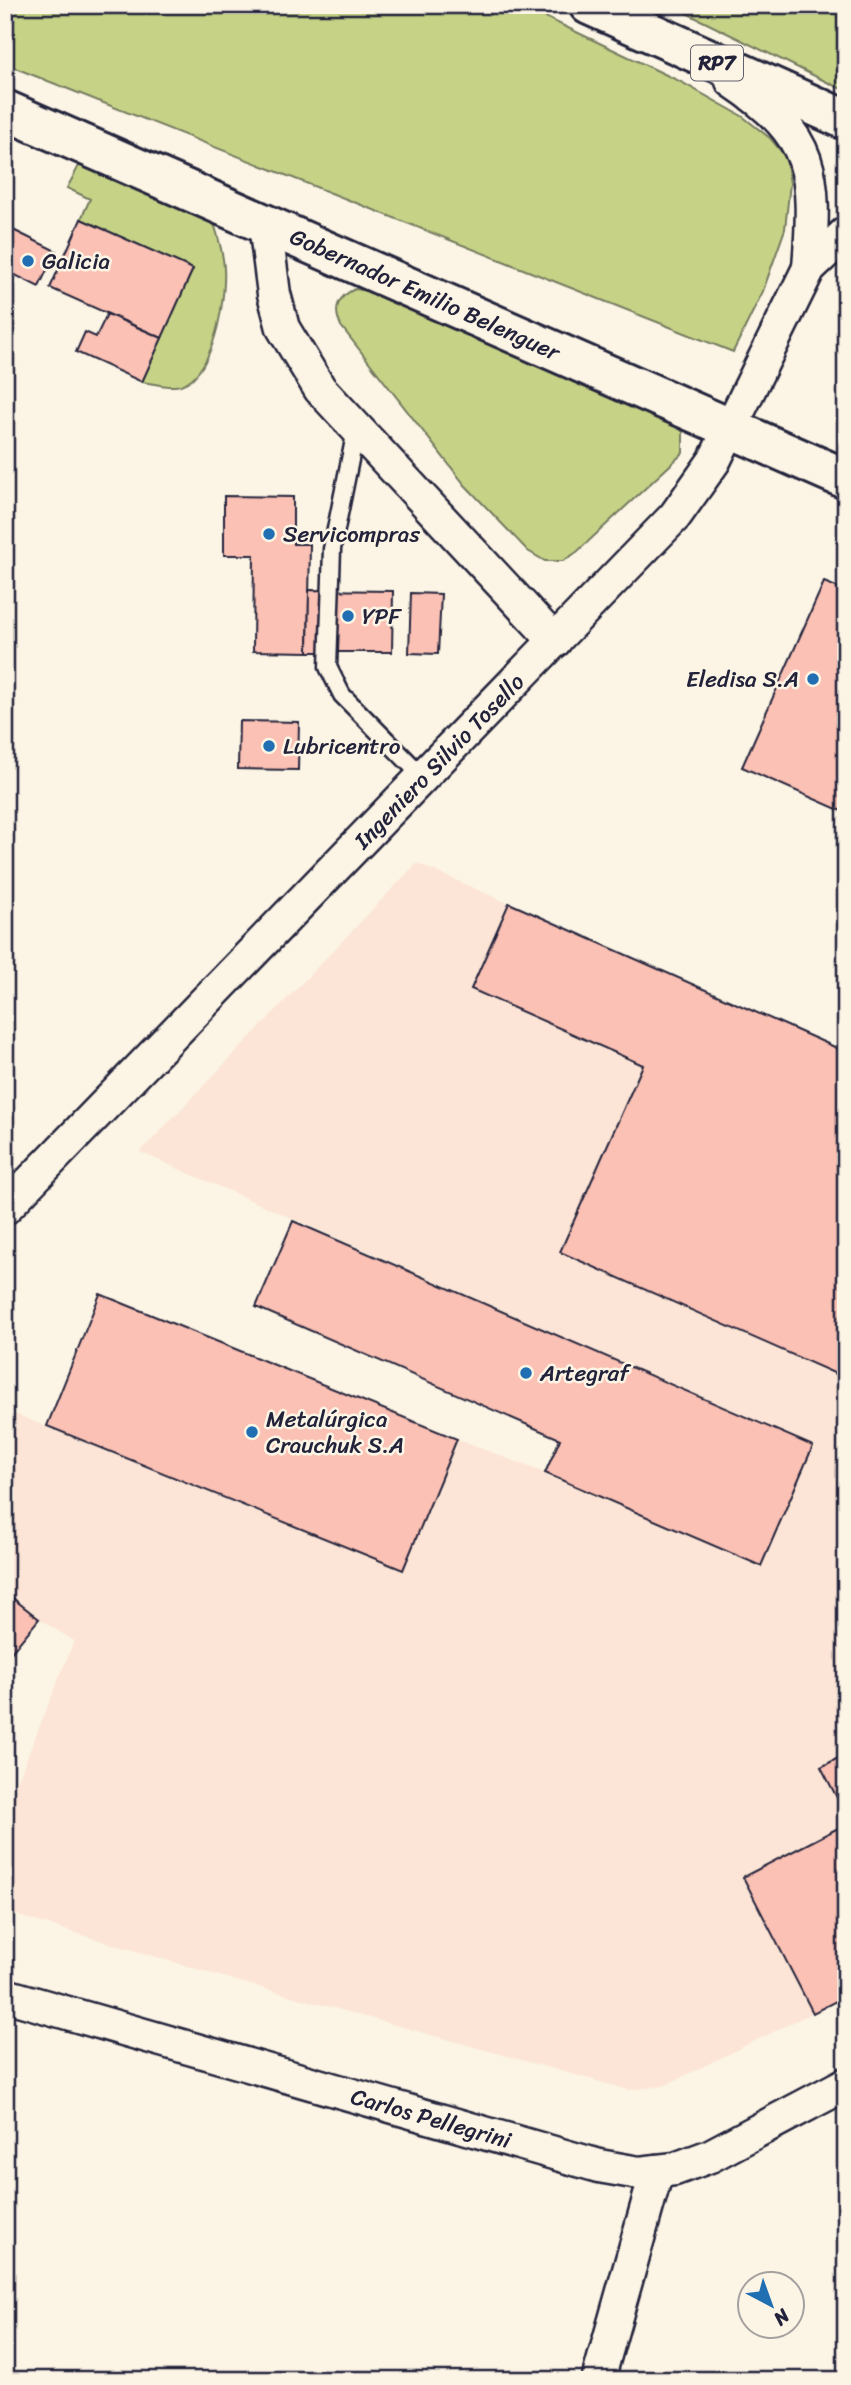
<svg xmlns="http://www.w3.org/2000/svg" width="851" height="2385" font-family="Sriracha,sans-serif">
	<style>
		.built { fill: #fce5d6 }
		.green { fill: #c6d386; stroke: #747a60; stroke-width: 2 }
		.building { fill: #fbc1b4; stroke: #22223b; stroke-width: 2 }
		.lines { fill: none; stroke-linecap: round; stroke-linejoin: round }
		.service-casing { stroke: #22223b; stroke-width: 21 }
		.minor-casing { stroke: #22223b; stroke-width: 37 }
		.tertiary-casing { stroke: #22223b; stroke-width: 44 }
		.trunk-casing { stroke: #22223b; stroke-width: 44 }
		.service { stroke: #fcf5e5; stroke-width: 16 }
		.minor { stroke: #fcf5e5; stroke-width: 32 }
		.tertiary { stroke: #fcf5e5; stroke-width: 38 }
		.trunk { stroke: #fcf5e5; stroke-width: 38 }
		.poi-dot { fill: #1f6fb2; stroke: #fcf5e5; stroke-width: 2.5 }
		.labels { text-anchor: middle; stroke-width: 5; stroke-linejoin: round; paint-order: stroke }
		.shield { fill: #fcf5e5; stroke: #63616e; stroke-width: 2 }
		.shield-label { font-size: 21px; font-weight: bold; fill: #22223b }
		.poi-label { font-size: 23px; fill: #22223b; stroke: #fcf5e5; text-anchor: start }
		.street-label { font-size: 23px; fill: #22223b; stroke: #fcf5e5 }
	</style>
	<rect width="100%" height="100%" fill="#fcf5e5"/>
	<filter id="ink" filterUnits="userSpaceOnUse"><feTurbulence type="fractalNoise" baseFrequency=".0143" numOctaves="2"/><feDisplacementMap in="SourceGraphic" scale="14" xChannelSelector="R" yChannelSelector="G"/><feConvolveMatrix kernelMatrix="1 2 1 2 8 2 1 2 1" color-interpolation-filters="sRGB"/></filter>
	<g filter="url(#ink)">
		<polygon class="built" points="417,863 846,1052 846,1996 664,2086 629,2090 237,1981 5,1912 5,1812 74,1641 39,1619 5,1592 5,1410 402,1570 457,1439 545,1473 761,1566 813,1446 140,1152"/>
		<g class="green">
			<polygon points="5,5 520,5 681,82 742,116 770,138 786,157 790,183 785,229 763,291 733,352 5,64"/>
			<polygon points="670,5 846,5 846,91 833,85"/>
			<path d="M82,160L213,220C218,236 223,251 224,268C226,297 214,383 175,386C164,387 152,383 142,382L193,269L81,219L90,199L67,188Z"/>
			<path d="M355,289L369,291L674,421L683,432V453L577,552L563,561H545L528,551L465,485L341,326C333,309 337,297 355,289Z"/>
		</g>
		<g class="building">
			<polygon points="81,219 193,269 162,338 50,288"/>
			<polygon points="9,228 56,251 39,287 5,270 5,235"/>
			<polygon points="107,314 162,338 142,382 76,352 85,332 96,337"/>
			<polygon points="224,496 293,497 293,544 310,544 308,652 253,651 254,555 224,555"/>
			<polygon points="824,582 846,591 846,813 742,767"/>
			<polygon points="309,590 393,591 392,652 308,652"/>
			<polygon points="411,593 441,594 438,654 409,653"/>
			<polygon points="239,721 299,722 298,770 238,769"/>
			<polygon points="509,903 846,1052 845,1378 560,1252 643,1065 471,989"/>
			<polygon points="293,1221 813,1446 761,1566 545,1473 560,1439 256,1307"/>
			<polygon points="100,1294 457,1439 403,1570 47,1426"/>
			<polygon points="5,1592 39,1619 5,1660"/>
			<polygon points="846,1754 846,1815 821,1767"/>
			<polygon points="846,1824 846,1996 813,2013 743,1877"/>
		</g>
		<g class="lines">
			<g class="service-casing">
				<polyline id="service" points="356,430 332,549 328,667 342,695 423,777"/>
			</g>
			<g class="minor-casing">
				<g id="minor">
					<path d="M732,81C816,137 816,173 809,268"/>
					<polyline points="265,224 274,294 283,328 320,389 555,641"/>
					<polyline points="5,1208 675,516 714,461 809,268 846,233"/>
					<polyline points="5,1995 599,2166 639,2173 675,2169 710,2156 846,2084"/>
					<polyline points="598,2380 657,2171"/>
				</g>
			</g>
			<g class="tertiary-casing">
				<polyline id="tertiary" points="5,110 846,479"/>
			</g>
			<g class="trunk-casing">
				<polyline id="trunk" points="589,5 846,120"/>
			</g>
			<use href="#service" class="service"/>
			<use href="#minor" class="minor"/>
			<use href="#tertiary" class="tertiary"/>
			<use href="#trunk" class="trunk"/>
		</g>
	</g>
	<g class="poi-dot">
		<circle cx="28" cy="261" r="7"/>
		<circle cx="269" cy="534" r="7"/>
		<circle cx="348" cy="616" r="7"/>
		<circle cx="813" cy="679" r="7"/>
		<circle cx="269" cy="746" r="7"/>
		<circle cx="526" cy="1373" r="7"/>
		<circle cx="252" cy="1432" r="7"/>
	</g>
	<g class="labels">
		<rect class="shield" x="691" y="45.5" width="52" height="35" rx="5"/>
		<g class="shield-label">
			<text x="717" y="70">RP7</text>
		</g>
		<g class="poi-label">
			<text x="42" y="269">Galicia</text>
			<text x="283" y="542">Servicompras</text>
			<text x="362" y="624">YPF</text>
			<text x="799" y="687" text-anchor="end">Eledisa S.A</text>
			<text x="283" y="754">Lubricentro</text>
			<text x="540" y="1381">Artegraf</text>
			<text x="266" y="1427">Metalúrgica<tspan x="266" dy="26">Crauchuk S.A</tspan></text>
		</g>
		<g class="street-label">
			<text transform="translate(425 294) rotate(24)" y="8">Gobernador Emilio Belenguer</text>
			<text transform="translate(439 761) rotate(-46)" y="8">Ingeniero Silvio Tosello</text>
			<text transform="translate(431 2118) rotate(16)" y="8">Carlos Pellegrini</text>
		</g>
	</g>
	<rect width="851" height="2385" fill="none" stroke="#fcf5e5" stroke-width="28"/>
	<rect x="14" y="14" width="823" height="2357" fill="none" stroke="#22223b" stroke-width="2.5" filter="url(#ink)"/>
	<g transform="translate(771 2305) rotate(139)"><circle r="33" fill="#fcf5e5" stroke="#a5a1a1" stroke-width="2"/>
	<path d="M0-5L12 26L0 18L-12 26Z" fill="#1f6fb2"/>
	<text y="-10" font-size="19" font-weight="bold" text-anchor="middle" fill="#22223b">N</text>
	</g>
</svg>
